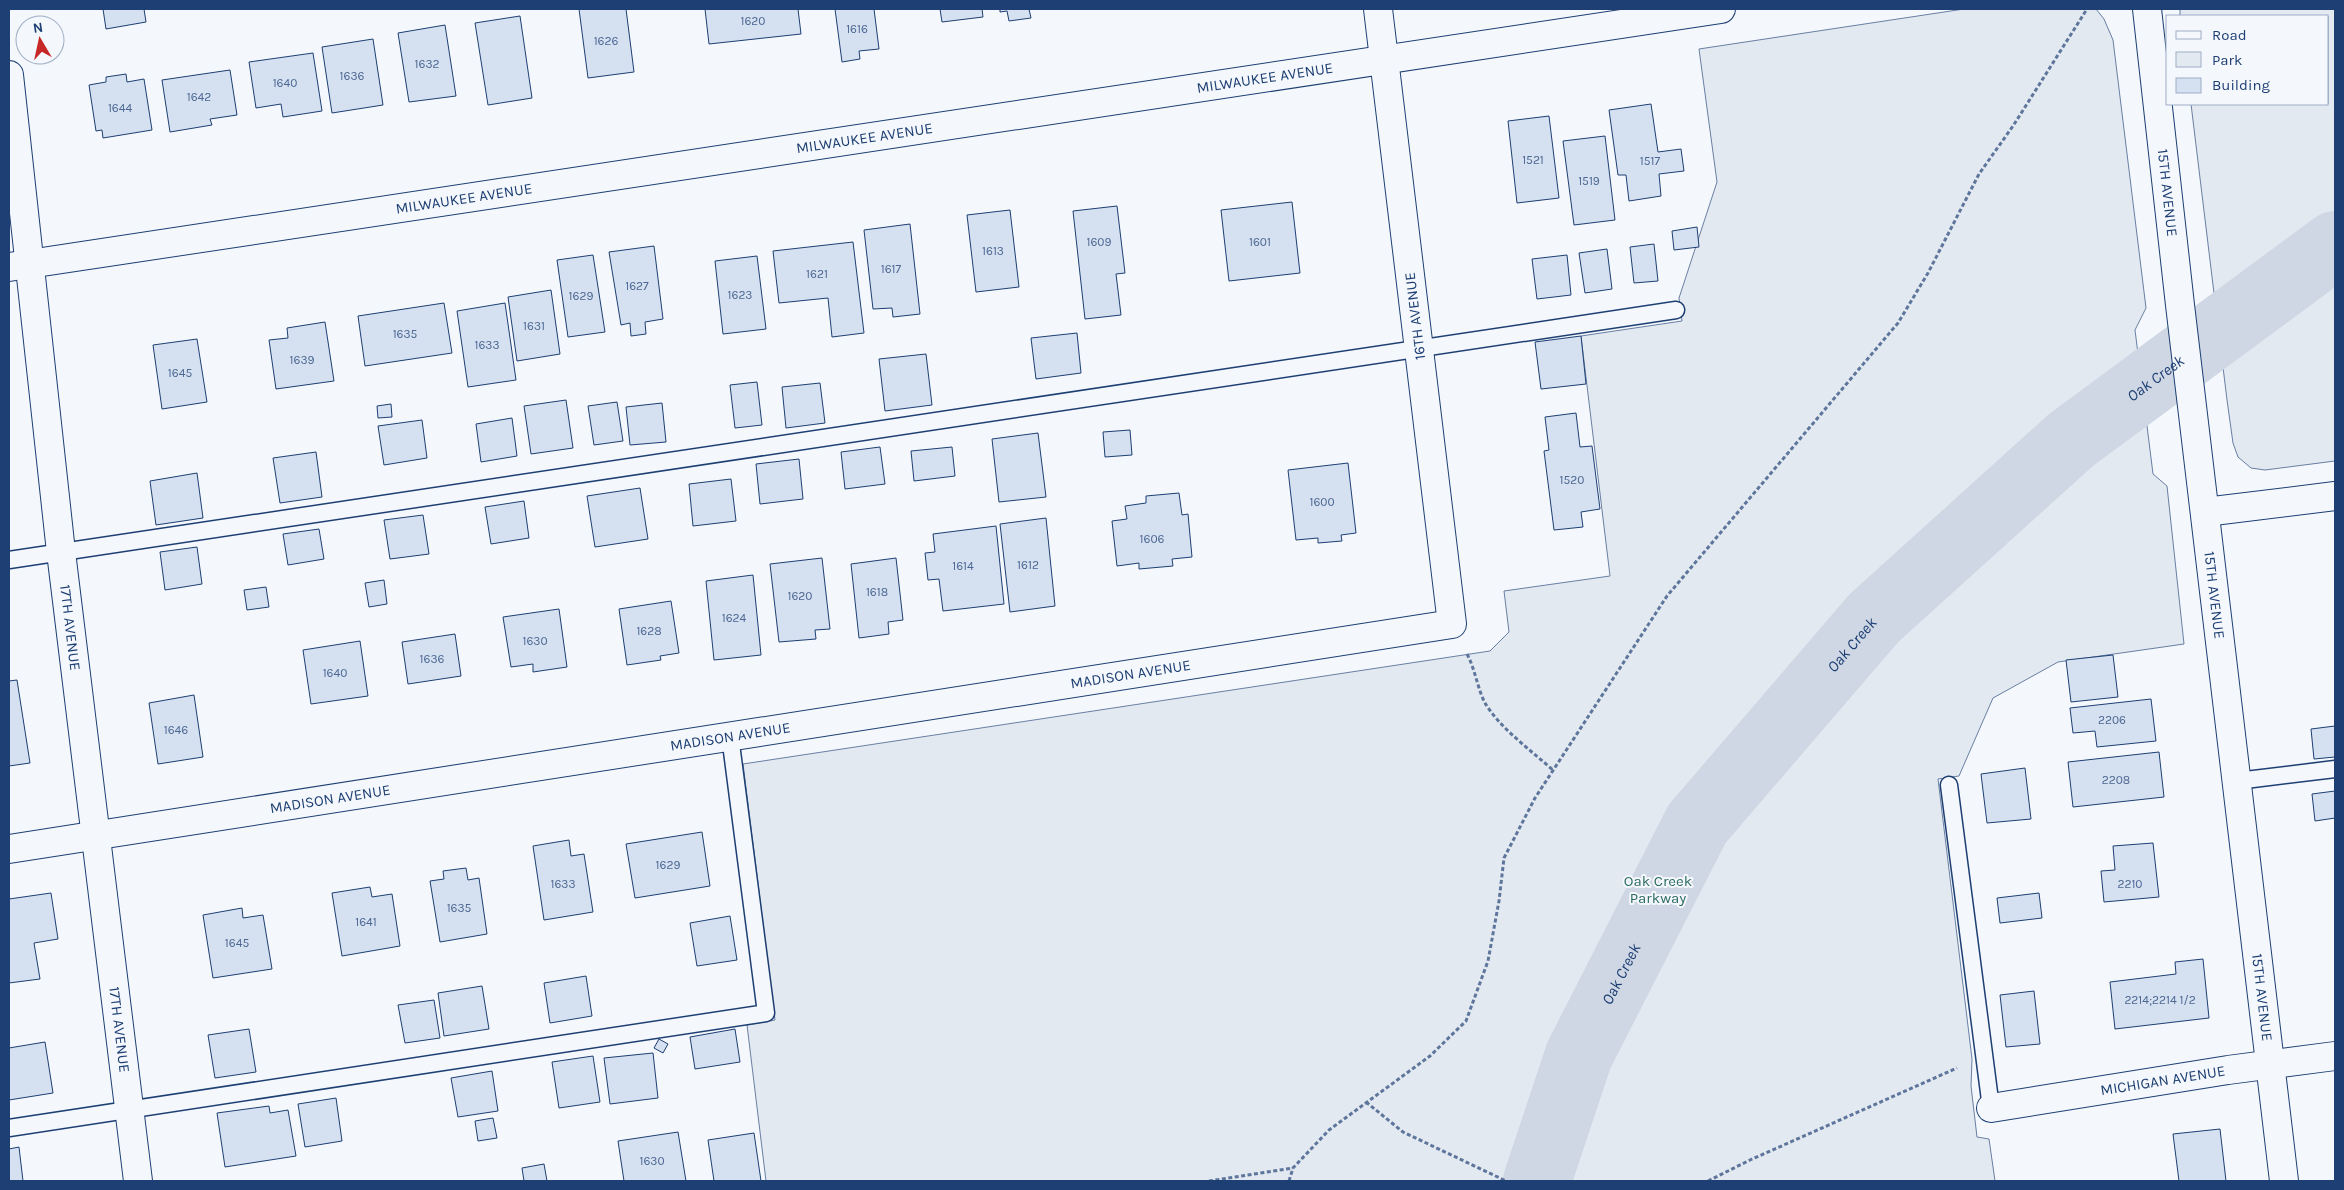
<svg xmlns="http://www.w3.org/2000/svg" width="2344" height="1190" font-family="Karla,sans-serif">
	<style>
		.green { fill: #e3e9f0; stroke: #687fa3 }
		.lines { fill: none; stroke-linecap: round; stroke-linejoin: round }
		.river { stroke: #cfd7e4; stroke-width: 68 }
		.building { fill: #d5e0f0; stroke: #1d3f73 }
		.lane-casing { stroke: #1d3f73; stroke-width: 19 }
		.street-casing { stroke: #1d3f73; stroke-width: 30 }
		.secondary-casing { stroke: #1d3f73; stroke-width: 30 }
		.path { stroke: #5e769c; stroke-width: 3; stroke-dasharray: 4 2.5; stroke-linecap: butt }
		.lane { stroke: #f4f7fb; stroke-width: 16 }
		.street { stroke: #f4f7fb; stroke-width: 28 }
		.secondary { stroke: #f4f7fb; stroke-width: 28 }
		.labels { text-anchor: middle; stroke-width: 4; stroke-linejoin: round; paint-order: stroke }
		.number-label { font-size: 12px; fill: #4b6792 }
		.street-label { font-size: 15px; fill: #1d3f73; stroke: #f4f7fb }
		.park-label { font-size: 15px; fill: #2c6c60; stroke: #f4f7fb }
		.water-label { font-size: 16px; font-style: italic; fill: #1d3f73; stroke: #f4f7fb }
	</style>
	<rect width="100%" height="100%" fill="#f4f7fb"/>
	<g class="green">
		<polygon points="1964,9 2096,9 2104,19 2113,40 2146,308 2135,330 2153,474 2167,486 2184,644 2058,662 1993,698 1959,776 1938,779 1972,1059 1971,1086 1977,1137 1989,1139 1995,1181 766,1181 747,1025 775,1020 743,764 1490,651 1509,632 1504,591 1610,576 1581,336 1682,321 1679,298 1717,182 1699,49"/>
		<polygon points="2180,9 2335,9 2335,461 2265,470 2251,468 2238,457 2233,443 2227,400 2191,104 2328,104 2328,16 2180,16"/>
	</g>
	<g class="lines">
		<path class="river" id="s1" d="M1537,1181L1579,1055L1697,824L1874,618L2071,440L2335,245"/>
	</g>
	<g class="building">
		<polygon points="103,9 144,9 146,22 106,29"/>
		<polygon points="579,9 626,9 634,72 588,78"/>
		<polygon points="705,9 798,9 801,34 709,44"/>
		<polygon points="835,9 874,9 879,49 859,51 860,59 842,62"/>
		<polygon points="940,9 982,9 983,17 942,22"/>
		<polygon points="1000,9 1032,9 1029,9 1031,18 1009,21 1007,11 1000,12"/>
		<polygon points="520,16 532,98 488,105 475,23"/>
		<polygon points="445,25 456,96 409,102 398,33"/>
		<polygon points="373,39 383,105 332,113 322,47"/>
		<polygon points="313,53 322,111 283,117 281,104 256,108 249,62"/>
		<polygon points="230,70 237,115 210,119 212,125 170,132 162,80"/>
		<polygon points="126,74 127,82 144,79 152,130 103,138 102,130 96,131 89,85 106,82 106,77"/>
		<polygon points="1651,104 1658,152 1681,149 1684,171 1659,174 1661,196 1629,201 1626,175 1618,175 1609,110"/>
		<polygon points="1549,116 1559,198 1517,203 1508,121"/>
		<polygon points="1605,136 1615,220 1574,225 1563,141"/>
		<polygon points="1292,202 1300,273 1229,281 1221,210"/>
		<polygon points="1117,206 1125,273 1116,274 1121,315 1085,319 1073,211"/>
		<polygon points="1010,210 1019,287 976,292 967,215"/>
		<polygon points="910,224 920,314 893,317 892,308 873,309 864,230"/>
		<polygon points="1697,227 1699,247 1674,250 1672,231"/>
		<polygon points="853,242 864,333 832,337 828,298 779,303 773,251"/>
		<polygon points="1654,244 1658,281 1634,283 1630,247"/>
		<polygon points="654,246 663,319 645,322 646,334 631,336 630,323 621,325 609,252"/>
		<polygon points="1607,249 1612,289 1585,293 1579,253"/>
		<polygon points="593,255 605,332 568,337 557,260"/>
		<polygon points="1567,255 1571,295 1537,299 1532,259"/>
		<polygon points="757,256 766,329 723,334 715,261"/>
		<polygon points="551,290 560,354 517,361 508,297"/>
		<polygon points="444,303 452,353 365,366 358,316"/>
		<polygon points="505,303 516,380 468,387 457,311"/>
		<polygon points="325,322 334,381 276,389 269,340 288,338 287,328"/>
		<polygon points="1077,333 1081,373 1036,379 1031,338"/>
		<polygon points="1581,336 1586,384 1541,389 1535,342"/>
		<polygon points="197,339 207,402 162,409 153,345"/>
		<polygon points="926,354 932,405 885,411 879,359"/>
		<polygon points="757,382 762,425 735,428 730,385"/>
		<polygon points="820,383 825,423 786,428 782,387"/>
		<polygon points="566,400 573,448 531,454 524,406"/>
		<polygon points="617,402 623,441 594,445 588,406"/>
		<polygon points="662,403 666,442 630,445 626,407"/>
		<polygon points="391,404 392,417 378,418 377,406"/>
		<polygon points="1576,413 1580,447 1592,446 1600,509 1581,512 1583,527 1554,530 1544,451 1549,450 1545,417"/>
		<polygon points="512,418 517,456 481,462 476,424"/>
		<polygon points="422,420 427,458 384,465 378,426"/>
		<polygon points="1130,430 1132,455 1105,457 1103,432"/>
		<polygon points="1038,433 1046,497 999,502 992,439"/>
		<polygon points="880,447 885,484 845,489 841,452"/>
		<polygon points="952,447 955,476 914,481 911,451"/>
		<polygon points="316,452 322,497 280,503 273,458"/>
		<polygon points="799,459 803,499 760,504 756,464"/>
		<polygon points="1348,463 1356,533 1341,535 1342,541 1318,543 1318,538 1296,540 1288,470"/>
		<polygon points="197,473 203,518 156,525 150,481"/>
		<polygon points="731,479 736,521 693,526 689,484"/>
		<polygon points="640,488 648,539 595,547 587,496"/>
		<polygon points="1179,493 1182,515 1188,514 1192,557 1172,559 1173,566 1139,569 1139,563 1117,566 1112,521 1127,519 1125,506 1146,503 1146,496"/>
		<polygon points="524,501 529,538 491,544 485,507"/>
		<polygon points="423,515 429,554 390,559 384,520"/>
		<polygon points="1046,518 1055,606 1010,612 1000,524"/>
		<polygon points="996,526 1004,604 943,611 939,579 928,580 925,553 935,552 933,534"/>
		<polygon points="319,529 324,559 288,565 283,534"/>
		<polygon points="197,547 202,584 165,590 160,552"/>
		<polygon points="822,558 830,629 815,630 816,639 779,642 770,564"/>
		<polygon points="896,558 903,620 888,622 889,634 859,638 851,564"/>
		<polygon points="753,575 761,655 714,660 706,581"/>
		<polygon points="384,580 387,604 369,607 365,583"/>
		<polygon points="266,587 269,607 247,610 244,590"/>
		<polygon points="671,601 679,653 660,656 661,660 627,665 619,609"/>
		<polygon points="559,609 567,667 533,672 533,664 511,667 503,617"/>
		<polygon points="455,634 461,676 408,684 402,642"/>
		<polygon points="360,641 368,696 311,704 303,650"/>
		<polygon points="2113,655 2118,697 2071,702 2066,660"/>
		<polygon points="17,680 30,763 9,766 9,681"/>
		<polygon points="194,695 203,757 158,764 149,703"/>
		<polygon points="2151,699 2156,741 2097,747 2095,731 2073,733 2070,708"/>
		<polygon points="2335,726 2335,757 2314,759 2311,729"/>
		<polygon points="2159,752 2164,797 2073,807 2068,762"/>
		<polygon points="2025,768 2031,819 1987,823 1981,774"/>
		<polygon points="2335,791 2335,818 2315,821 2312,794"/>
		<polygon points="702,832 710,886 635,898 626,844"/>
		<polygon points="569,840 571,856 584,854 593,912 544,920 533,846"/>
		<polygon points="2153,843 2159,897 2104,902 2101,871 2115,870 2113,846"/>
		<polygon points="466,868 468,880 479,878 487,934 440,942 430,881 444,879 443,871"/>
		<polygon points="370,887 372,897 392,894 400,946 342,956 332,893"/>
		<polygon points="51,893 58,939 34,943 40,979 9,983 9,899"/>
		<polygon points="2039,893 2042,918 2000,923 1997,898"/>
		<polygon points="242,908 243,918 263,915 272,969 213,978 203,915"/>
		<polygon points="730,916 737,960 697,966 690,923"/>
		<polygon points="2203,959 2209,1018 2115,1029 2110,982 2176,974 2175,962"/>
		<polygon points="586,976 592,1016 550,1023 544,983"/>
		<polygon points="482,986 489,1029 444,1036 438,993"/>
		<polygon points="2034,991 2040,1044 2006,1047 2000,995"/>
		<polygon points="434,1000 440,1038 405,1043 398,1005"/>
		<polygon points="249,1029 256,1072 215,1078 208,1035"/>
		<polygon points="735,1029 740,1062 695,1069 690,1037"/>
		<polygon points="659,1039 668,1044 663,1053 654,1048"/>
		<polygon points="45,1042 53,1093 9,1100 9,1048"/>
		<polygon points="653,1053 658,1098 610,1104 604,1058"/>
		<polygon points="593,1056 600,1102 559,1108 552,1062"/>
		<polygon points="492,1071 498,1111 458,1117 451,1078"/>
		<polygon points="336,1098 342,1141 305,1147 298,1104"/>
		<polygon points="269,1106 270,1113 288,1110 296,1156 225,1167 217,1113"/>
		<polygon points="493,1118 497,1138 478,1141 475,1121"/>
		<polygon points="2220,1129 2226,1181 2179,1181 2173,1134"/>
		<polygon points="678,1132 686,1181 624,1181 618,1141"/>
		<polygon points="754,1133 761,1181 714,1181 708,1140"/>
		<polygon points="19,1147 23,1181 9,1181 9,1149"/>
		<polygon points="544,1164 547,1181 524,1181 522,1168"/>
	</g>
	<g class="lines">
		<g class="lane-casing">
			<g id="lane">
				<polyline points="9,560 1676,310"/>
				<polyline points="2237,781 2335,769"/>
				<polyline points="1949,785 1991,1108"/>
				<polyline points="9,1128 766,1013 730,736"/>
			</g>
		</g>
		<g class="street-casing">
			<g id="street">
				<path id="s2" d="M9,75L61,552L138,1181"/>
				<polyline points="2205,512 2335,496"/>
				<path id="s3" d="M9,849L1452,624L1378,9"/>
				<path id="s4" d="M1991,1108L2228,1070L2335,1056"/>
			</g>
		</g>
		<g class="secondary-casing">
			<g id="secondary">
				<path id="s5" d="M2147,9L2180,305L2284,1181"/>
				<path id="s6" d="M9,267L1721,9"/>
			</g>
		</g>
		<g class="path">
			<path d="M1467,654C1475,669 1477,686 1484,701C1497,726 1533,752 1554,771"/>
			<polyline points="1366,1102 1403,1132 1506,1181"/>
			<polyline points="1209,1181 1293,1168"/>
			<polyline points="1289,1181 1293,1168 1329,1130 1430,1056 1466,1021 1488,961 1499,901 1504,858 1535,798 1667,596 1898,323 1928,273 1979,174 2013,126 2087,9"/>
			<polyline points="1708,1181 1750,1160 1957,1068"/>
		</g>
		<use href="#lane" class="lane"/>
		<use href="#street" class="street"/>
		<use href="#secondary" class="secondary"/>
	</g>
	<g class="labels">
		<g class="number-label">
			<text x="753" y="25">1620</text>
			<text x="857" y="33">1616</text>
			<text x="606" y="45">1626</text>
			<text x="427" y="68">1632</text>
			<text x="352" y="80">1636</text>
			<text x="285" y="87">1640</text>
			<text x="199" y="101">1642</text>
			<text x="120" y="112">1644</text>
			<text x="1533" y="164">1521</text>
			<text x="1650" y="165">1517</text>
			<text x="1589" y="185">1519</text>
			<text x="1099" y="246">1609</text>
			<text x="1260" y="246">1601</text>
			<text x="993" y="255">1613</text>
			<text x="891" y="273">1617</text>
			<text x="817" y="278">1621</text>
			<text x="637" y="290">1627</text>
			<text x="740" y="299">1623</text>
			<text x="581" y="300">1629</text>
			<text x="534" y="330">1631</text>
			<text x="405" y="338">1635</text>
			<text x="487" y="349">1633</text>
			<text x="302" y="364">1639</text>
			<text x="180" y="377">1645</text>
			<text x="1572" y="484">1520</text>
			<text x="1322" y="506">1600</text>
			<text x="1152" y="543">1606</text>
			<text x="1028" y="569">1612</text>
			<text x="963" y="570">1614</text>
			<text x="877" y="596">1618</text>
			<text x="800" y="600">1620</text>
			<text x="734" y="622">1624</text>
			<text x="649" y="635">1628</text>
			<text x="535" y="645">1630</text>
			<text x="432" y="663">1636</text>
			<text x="335" y="677">1640</text>
			<text x="2112" y="724">2206</text>
			<text x="176" y="734">1646</text>
			<text x="2116" y="784">2208</text>
			<text x="668" y="869">1629</text>
			<text x="563" y="888">1633</text>
			<text x="2130" y="888">2210</text>
			<text x="459" y="912">1635</text>
			<text x="366" y="926">1641</text>
			<text x="237" y="947">1645</text>
			<text x="2160" y="1004">2214;2214 1/2</text>
			<text x="652" y="1165">1630</text>
		</g>
		<g class="street-label">
			<text dy="5" stroke="none"><textPath href="#s6" startOffset="1270">MILWAUKEE AVENUE</textPath></text>
			<text dy="5" stroke="none"><textPath href="#s6" startOffset="865">MILWAUKEE AVENUE</textPath></text>
			<text dy="5" stroke="none"><textPath href="#s5" startOffset="185">15TH AVENUE</textPath></text>
			<text dy="5" stroke="none"><textPath href="#s6" startOffset="460">MILWAUKEE AVENUE</textPath></text>
			<text transform="translate(1415 316) rotate(-97)" y="5">16TH AVENUE</text>
			<text dy="5" stroke="none"><textPath href="#s5" startOffset="590">15TH AVENUE</textPath></text>
			<text dy="5" stroke="none"><textPath href="#s2" startOffset="556">17TH AVENUE</textPath></text>
			<text dy="5" stroke="none"><textPath href="#s3" startOffset="1135">MADISON AVENUE</textPath></text>
			<text dy="5" stroke="none"><textPath href="#s3" startOffset="730">MADISON AVENUE</textPath></text>
			<text dy="5" stroke="none"><textPath href="#s3" startOffset="325">MADISON AVENUE</textPath></text>
			<text dy="5" stroke="none"><textPath href="#s5" startOffset="995">15TH AVENUE</textPath></text>
			<text dy="5" stroke="none"><textPath href="#s2" startOffset="961">17TH AVENUE</textPath></text>
			<text dy="5" stroke="none"><textPath href="#s4" startOffset="174">MICHIGAN AVENUE</textPath></text>
		</g>
		<g class="park-label">
			<text x="1658" y="886">Oak Creek<tspan x="1658" dy="17">Parkway</tspan></text>
		</g>
		<g class="water-label">
			<text dy="6" stroke="none"><textPath href="#s1" startOffset="1034">Oak Creek</textPath></text>
			<text dy="6" stroke="none"><textPath href="#s1" startOffset="629">Oak Creek</textPath></text>
			<text dy="6" stroke="none"><textPath href="#s1" startOffset="224">Oak Creek</textPath></text>
		</g>
	</g>
	<rect width="2344" height="1190" fill="none" stroke="#1d3f73" stroke-width="20"/>
	<rect x="2166" y="15" width="162" height="90" fill="#f4f7fb" stroke="#9eadc5"/>
	<rect x="2176" y="31" width="25" height="8" fill="#f4f7fb" stroke="#9eadc5"/>
	<text x="2212" y="40" font-size="15" fill="#1d3f73">Road</text>
	<rect x="2176" y="52" width="25" height="15" fill="#e3e9f0" stroke="#9eadc5"/>
	<text x="2212" y="65" font-size="15" fill="#1d3f73">Park</text>
	<rect x="2176" y="78" width="25" height="15" fill="#d5e0f0" stroke="#9eadc5"/>
	<text x="2212" y="90" font-size="15" fill="#1d3f73">Building</text>
	<g transform="translate(40 40) rotate(351)"><circle r="24" fill="#f4f7fb" stroke="#9eadc5"/>
	<path d="M0-4L9 19L0 12L-9 19Z" fill="#c62828"/>
	<text y="-8" font-size="14" font-weight="bold" text-anchor="middle" fill="#1d3f73">N</text>
	</g>
</svg>
